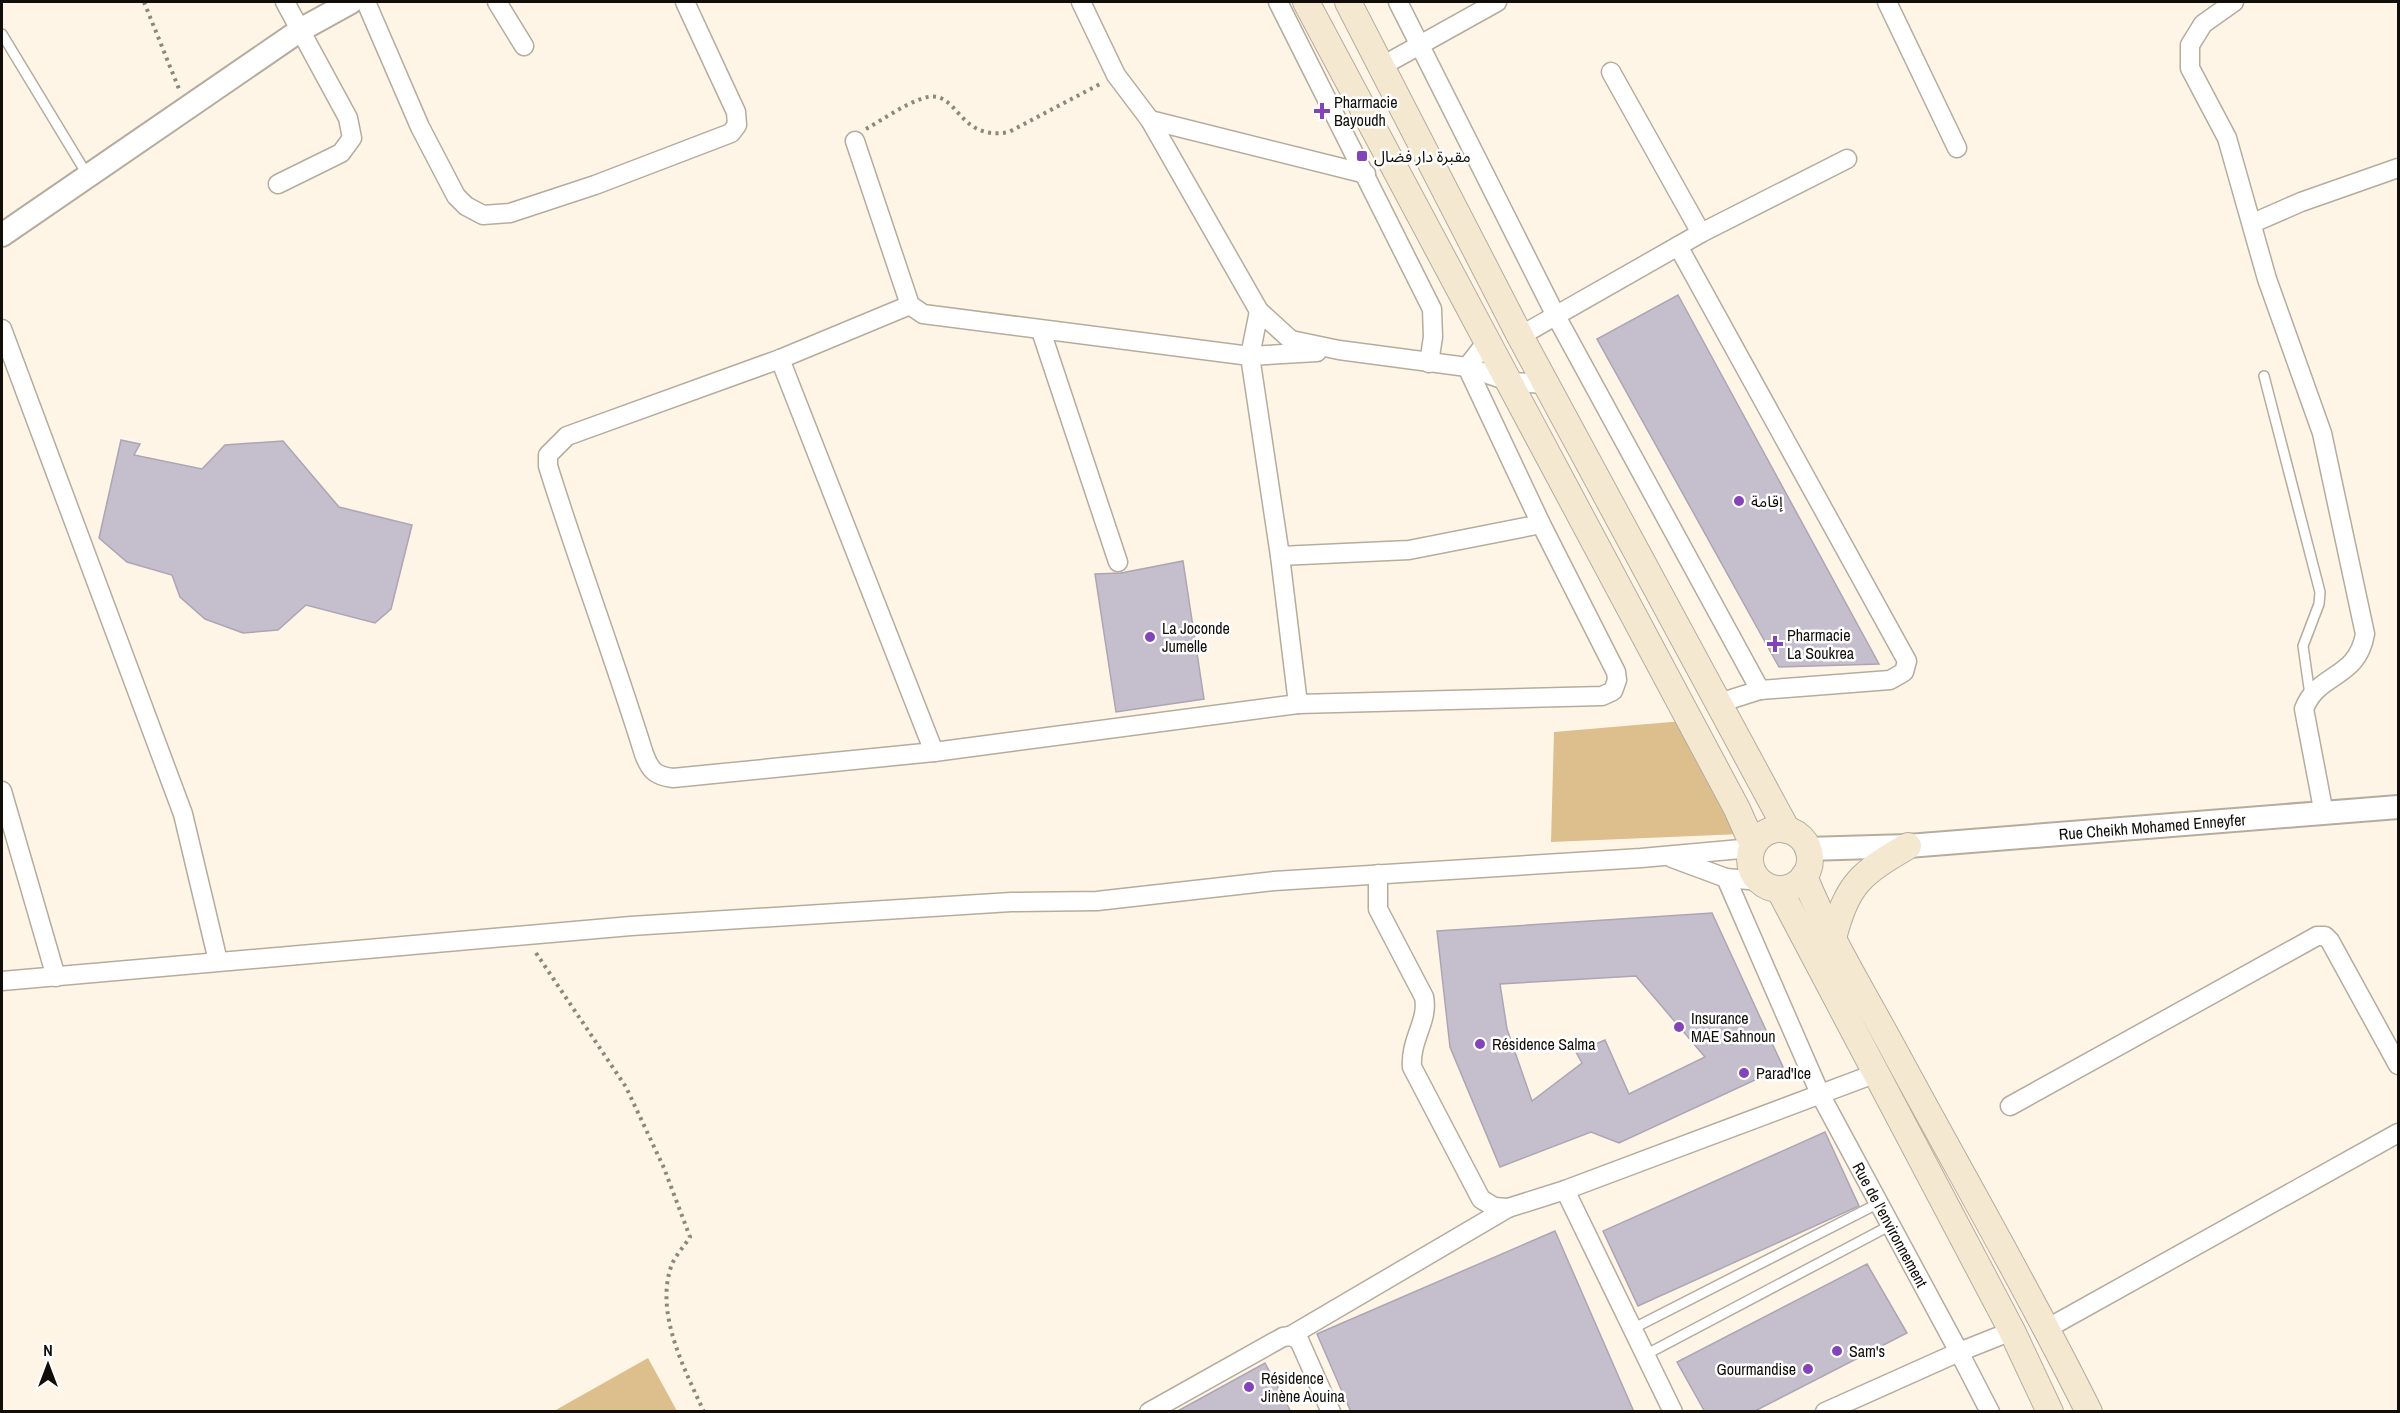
<svg xmlns="http://www.w3.org/2000/svg" width="2400" height="1413" font-family="'Archivo Narrow','Noto Sans Arabic',sans-serif">
	<style>
		.green { fill: #ddbf8d }
		.building { fill: #c5becd; stroke: #aca5b4; stroke-width: 1.5; fill-rule: evenodd }
		.lines { fill: none; stroke-linecap: round; stroke-linejoin: round }
		.service-casing { stroke: #b5ac9e; stroke-width: 12 }
		.minor-casing { stroke: #b5ac9e; stroke-width: 21 }
		.tertiary-casing { stroke: #b5ac9e; stroke-width: 26 }
		.secondary-casing { stroke: #b5ac9e; stroke-width: 28 }
		.path { stroke: #8e877e; stroke-width: 4; stroke-dasharray: 3 4.5; stroke-linecap: butt }
		.service { stroke: #fff; stroke-width: 9 }
		.minor { stroke: #fff; stroke-width: 18 }
		.tertiary { stroke: #fff; stroke-width: 22 }
		.secondary { stroke: #f5e8d1; stroke-width: 26 }
		.poi-dot { fill: #8444b9; stroke: #fff; stroke-width: 2 }
		.labels { text-anchor: middle; stroke-width: 5; stroke-linejoin: round; paint-order: stroke }
		.poi-label { font-size: 16px; fill: #110e0a; stroke: #fff; text-anchor: start }
		.street-label { font-size: 16px; fill: #110e0a; stroke: #fff }
	</style>
	<rect width="100%" height="100%" fill="#fff5e6"/>
	<g class="green">
		<polygon points="1683,721 1741,834 1551,842 1554,732"/>
		<polygon points="648,1358 677,1411 554,1411"/>
	</g>
	<g class="building">
		<polygon points="1678,295 1879,664 1779,667 1597,339"/>
		<polygon points="121,440 140,444 134,455 202,469 225,445 283,441 339,507 412,525 391,609 375,623 306,605 278,630 243,633 205,619 180,597 172,575 127,562 99,538"/>
		<polygon points="1183,561 1204,699 1116,712 1095,574 1121,573"/>
		<path d="M1712,913L1783,1067L1619,1143L1591,1132L1500,1167L1450,1047L1437,931ZM1636,976L1705,1057L1629,1094L1605,1040L1576,1052L1582,1063L1532,1101L1507,1029L1500,984Z"/>
		<polygon points="1825,1132 1859,1206 1638,1306 1603,1231"/>
		<polygon points="1555,1231 1634,1412 1351,1412 1317,1334"/>
		<polygon points="1867,1264 1907,1333 1753,1412 1705,1412 1677,1362"/>
		<polygon points="1265,1363 1291,1412 1176,1412"/>
	</g>
	<g class="lines">
		<g class="service-casing">
			<g id="service">
				<polyline points="2,34 88,176"/>
				<polyline points="2264,376 2320,592 2319,604 2303,646 2310,695"/>
				<polyline points="1634,1328 1879,1203"/>
				<polyline points="1647,1354 1891,1225"/>
			</g>
		</g>
		<g class="minor-casing">
			<g id="minor">
				<polyline points="366,2 420,127 456,196 466,206 483,215 510,213 595,185 731,133 737,125 736,112 685,2"/>
				<polyline points="497,2 524,46"/>
				<polyline points="1081,2 1116,75 1150,120 1259,311"/>
				<polyline points="1278,2 1432,309 1433,337 1429,363"/>
				<polyline points="1398,2 1556,316 1760,690"/>
				<polyline points="1887,2 1957,148"/>
				<path d="M2234,2L2203,24L2190,45V68L2227,138L2267,279L2322,433L2365,634C2357,680 2318,672 2304,709L2324,814"/>
				<polyline points="1382,66 1497,2"/>
				<polyline points="1611,72 1701,233"/>
				<polyline points="1150,120 1366,174"/>
				<polyline points="855,141 910,305 923,314 1250,356 1259,311 1291,340 1339,350 1467,367 1511,382 1547,384"/>
				<polyline points="278,184 341,153 352,138 348,118 285,2"/>
				<polyline points="2253,223 2301,202 2398,168"/>
				<polyline points="1678,246 1907,661 1904,672 1890,680 1760,690 1719,703"/>
				<path d="M910,305L780,359L567,436L548,455V466C578,562 614,657 644,754C650,770 655,776 673,778L934,752L1298,704L1602,696L1613,691L1617,680L1616,672L1541,524L1467,367L1488,340"/>
				<polyline points="2,329 183,814 218,961"/>
				<polyline points="1041,331 1118,562"/>
				<polyline points="1520,336 1701,233 1847,159"/>
				<polyline points="780,359 934,752"/>
				<polyline points="1280,556 1409,550 1541,524"/>
				<polyline points="1298,704 1280,556 1250,356 1317,352"/>
				<polyline points="2,791 56,977"/>
				<polyline points="1672,858 1726,878 1760,881"/>
				<path d="M1378,874V909L1424,997C1429,1021 1410,1039 1412,1067L1481,1199L1494,1207L1508,1208L1565,1190L1874,1074"/>
				<path id="s1" d="M1726,878L1821,1096L1959,1352L2012,1331"/>
				<polyline points="2,981 631,926 1011,902 1097,901 1274,881 1641,858 1752,848"/>
				<polyline points="2010,1106 2317,936 2325,936 2330,941 2398,1065"/>
				<polyline points="1565,1190 1673,1412"/>
				<polyline points="2048,1328 2398,1133"/>
				<polyline points="1290,1336 1508,1208"/>
				<polyline points="1149,1412 1283,1337 1290,1336 1299,1340 1331,1412"/>
				<polyline points="1825,1412 1959,1352 1990,1412"/>
			</g>
		</g>
		<g class="tertiary-casing">
			<g id="tertiary">
				<polyline points="2,235 302,29 351,2"/>
				<path id="s2" d="M1807,849L1908,846L2398,807"/>
			</g>
		</g>
		<g class="secondary-casing">
			<g id="secondary">
				<polyline points="1306,2 1737,809 1753,845"/>
				<polyline points="1348,2 1520,336 1787,830"/>
				<circle cx="1780" cy="859" r="30"/>
				<path d="M1804,876C1828,936 1863,993 1894,1050C1959,1171 2028,1289 2089,1412"/>
				<polyline points="1779,889 2012,1331 2050,1412"/>
				<path d="M1833,938C1848,883 1860,874 1908,846"/>
			</g>
		</g>
		<g class="path">
			<polyline points="144,2 179,89"/>
			<path d="M866,129C884,119 904,104 924,98C959,87 956,142 1009,132L1100,84"/>
			<path d="M536,953L626,1087L664,1168L690,1237C685,1245 676,1255 672,1264C654,1312 684,1368 704,1412"/>
		</g>
		<use href="#service" class="service"/>
		<use href="#minor" class="minor"/>
		<use href="#tertiary" class="tertiary"/>
		<use href="#secondary" class="secondary"/>
	</g>
	<g class="poi-dot">
		<path d="M1319 102h6v6h6v6h-6v6h-6v-6h-6v-6h6z"/>
		<rect x="1356" y="150" width="12" height="12" rx="3"/>
		<circle cx="1739" cy="501" r="6"/>
		<circle cx="1150" cy="637" r="6"/>
		<path d="M1772 635h6v6h6v6h-6v6h-6v-6h-6v-6h6z"/>
		<circle cx="1679" cy="1027" r="6"/>
		<circle cx="1480" cy="1044" r="6"/>
		<circle cx="1744" cy="1073" r="6"/>
		<circle cx="1837" cy="1351" r="6"/>
		<circle cx="1808" cy="1369" r="6"/>
		<circle cx="1249" cy="1387" r="6"/>
	</g>
	<g class="labels">
		<g class="poi-label">
			<text x="1334" y="108">Pharmacie<tspan x="1334" dy="18">Bayoudh</tspan></text>
			<text x="1374" y="162">مقبرة دار فضال</text>
			<text x="1751" y="507">إقامة</text>
			<text x="1162" y="634">La Joconde<tspan x="1162" dy="18">Jumelle</tspan></text>
			<text x="1787" y="641">Pharmacie<tspan x="1787" dy="18">La Soukrea</tspan></text>
			<text x="1691" y="1024">Insurance<tspan x="1691" dy="18">MAE Sahnoun</tspan></text>
			<text x="1492" y="1050">Résidence Salma</text>
			<text x="1756" y="1079">Parad'Ice</text>
			<text x="1849" y="1357">Sam's</text>
			<text x="1796" y="1375" text-anchor="end">Gourmandise</text>
			<text x="1261" y="1384">Résidence<tspan x="1261" dy="18">Jinène Aouina</tspan></text>
		</g>
		<g class="street-label">
			<text dy="6" stroke="none"><textPath href="#s2" startOffset="346">Rue Cheikh Mohamed Enneyfer</textPath></text>
			<text dy="6" stroke="none"><textPath href="#s1" startOffset="384">Rue de l'environnement</textPath></text>
		</g>
	</g>
	<rect width="2400" height="1413" fill="none" stroke="#110e0a" stroke-width="6"/>
	<g transform="translate(48 1365)" stroke="#ffffff" stroke-width="4.5" paint-order="stroke">
	<path d="M0-4.5L10 22L0 15L-10 22Z" fill="#110e0a"/>
	<text y="-9" font-size="16" font-weight="bold" text-anchor="middle" fill="#110e0a">N</text>
	</g>
</svg>
